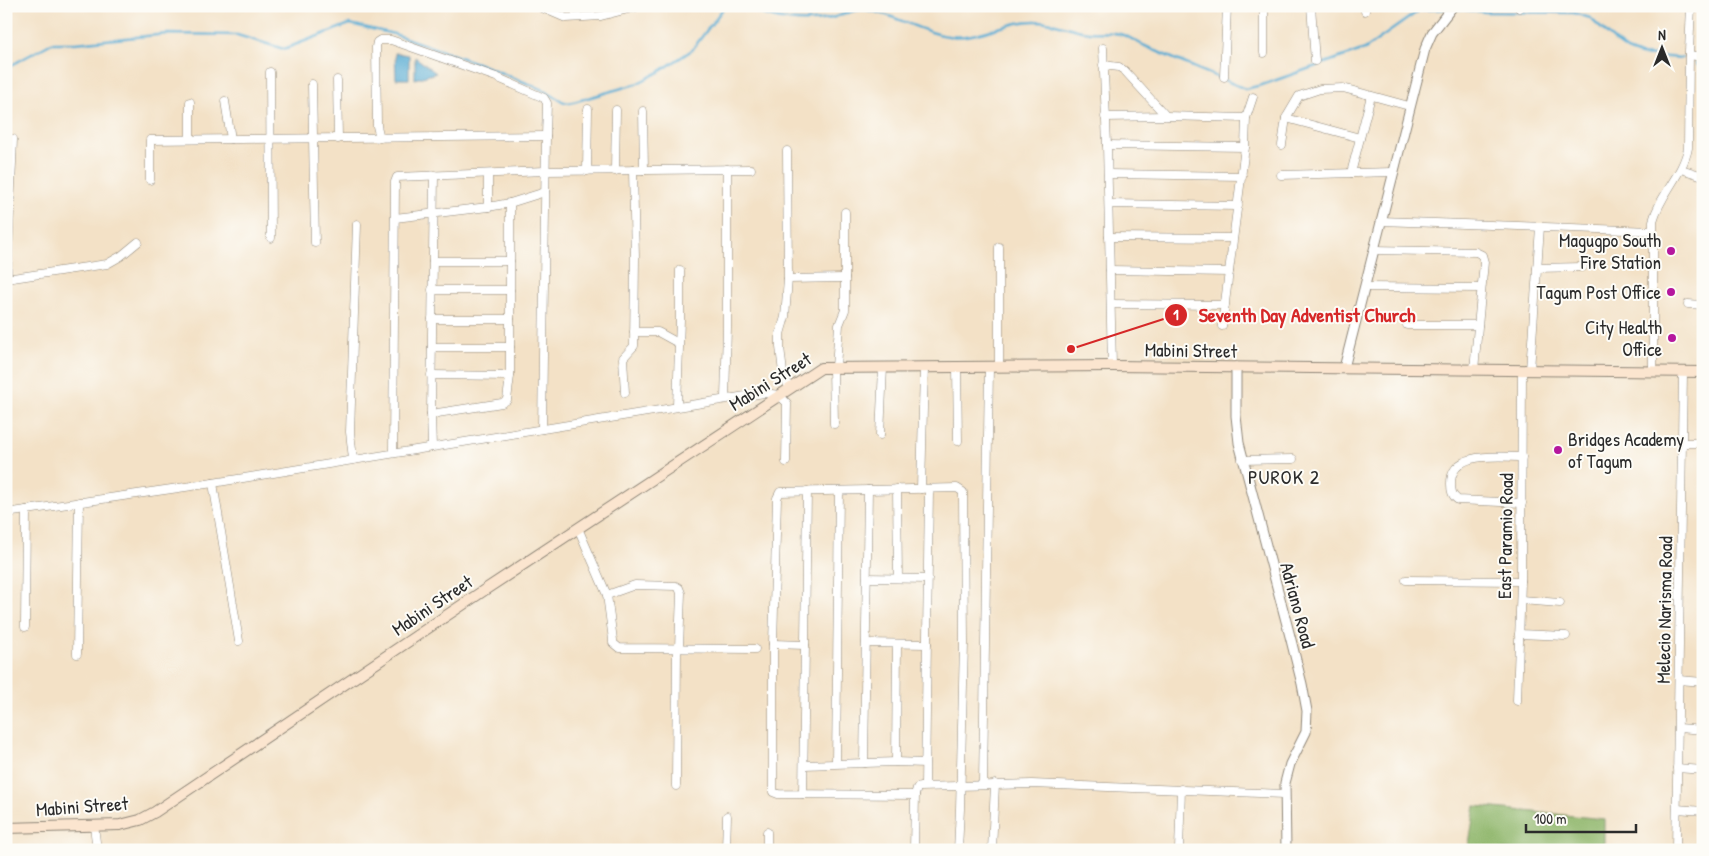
<svg xmlns="http://www.w3.org/2000/svg" width="1709" height="856" font-family="'Patrick Hand',sans-serif">
	<style>
		.forest { fill: #92b86e; stroke: #5e724c }
		.water { fill: #58acd3; stroke: #426c7f }
		.lines { fill: none; stroke-linecap: round; stroke-linejoin: round }
		.stream { stroke: #58acd3; stroke-width: 2.5 }
		.minor-casing { stroke: #8f8678; stroke-width: 9 }
		.tertiary-casing { stroke: #8f8678; stroke-width: 11 }
		.secondary-casing { stroke: #8f8678; stroke-width: 12 }
		.minor { stroke: #fff; stroke-width: 8 }
		.tertiary { stroke: #fff; stroke-width: 9 }
		.secondary { stroke: #fbe5cf; stroke-width: 10 }
		.poi-dot { fill: #b5179e; stroke: #fdfcf7; stroke-width: 2 }
		.labels { text-anchor: middle; stroke-width: 4; stroke-linejoin: round; paint-order: stroke }
		.poi-label { font-size: 19px; fill: #2b2b2b; stroke: #fdfcf7; text-anchor: end }
		.street-label { font-size: 19px; fill: #2b2b2b; stroke: #fdfcf7 }
		.neighbourhood-label { font-size: 20px; letter-spacing: 1px; fill: #2b2b2b; stroke: #fdfcf7 }
		.leader { fill: none; stroke: #d62828; stroke-width: 2 }
		.callout-dot { fill: #d62828; stroke: #fdfcf7; stroke-width: 2 }
		.mark-label { font-size: 15px; text-anchor: middle; font-weight: bold; fill: #fff }
		.callout-label { font-size: 20px; text-anchor: middle; font-weight: bold; fill: #d62828; stroke: #fdfcf7; stroke-width: 4; stroke-linejoin: round; paint-order: stroke }
	</style>
	<rect width="100%" height="100%" fill="#fdfcf7"/>
	<filter id="ink" filterUnits="userSpaceOnUse"><feTurbulence type="fractalNoise" baseFrequency=".02" numOctaves="2"/><feDisplacementMap in="SourceGraphic" scale="10" xChannelSelector="R" yChannelSelector="G"/><feConvolveMatrix kernelMatrix="1 2 1 2 8 2 1 2 1" color-interpolation-filters="sRGB"/></filter>
	<filter id="wash" filterUnits="userSpaceOnUse"><feTurbulence type="fractalNoise" baseFrequency=".0096" numOctaves="4" result="noise"/><feDisplacementMap in="SourceGraphic" scale="20" xChannelSelector="R" yChannelSelector="G"/><feGaussianBlur stdDeviation="1.12" result="paint"/><feColorMatrix in="noise" values="0 0 0 0 0 0 0 0 0 0 0 0 0 0 0 0 0 1.4 0 .05"/><feComposite in="paint" operator="in"/></filter>
	<g filter="url(#wash)">
		<rect width="100%" height="100%" fill="#f3e1c6"/>
		<polygon class="forest" points="1475,806 1604,819 1604,850 1468,850"/>
		<g class="water">
			<polygon points="395,53 409,55 409,79 396,79"/>
			<polygon points="415,57 436,73 415,79"/>
		</g>
		<g class="lines">
			<g class="stream">
				<path d="M743,6C771,20 805,26 835,17C847,14 856,8 868,10C896,15 920,32 948,36C978,40 1007,20 1037,21C1052,21 1067,28 1082,31C1095,34 1110,30 1123,35C1130,37 1136,42 1143,45C1177,61 1211,74 1245,89L1262,85L1365,49L1420,10L1447,9"/>
				<polyline points="1458,9 1485,12 1574,13 1590,18 1616,42 1627,50 1640,55 1682,58"/>
				<polyline points="1696,63 1703,70"/>
				<polyline points="6,68 52,43 75,43 167,34 237,35 284,49 350,24 394,34 477,63 539,88 564,102 570,103 636,84 659,72 692,50 725,6"/>
			</g>
		</g>
	</g>
	<g filter="url(#ink)">
		<g class="lines">
			<g class="minor-casing">
				<g id="minor">
					<polyline points="538,6 566,18 601,16 640,6"/>
					<polyline points="1311,6 1315,61"/>
					<polyline points="1365,6 1365,11"/>
					<polyline points="1519,8 1521,6"/>
					<polyline points="1103,48 1107,145 1112,366"/>
					<polyline points="1264,53 1264,6"/>
					<polyline points="1689,55 1703,57"/>
					<polyline points="1103,65 1119,67 1125,71 1166,116"/>
					<polyline points="270,72 271,238"/>
					<polyline points="1224,77 1227,6"/>
					<polyline points="337,80 338,139"/>
					<polyline points="312,84 315,243"/>
					<polyline points="225,101 231,139"/>
					<polyline points="190,102 190,139"/>
					<polyline points="643,111 644,170"/>
					<polyline points="1105,117 1166,116 1246,118"/>
					<polyline points="1286,118 1360,138"/>
					<polyline points="380,138 377,126 376,47 377,42 380,40 391,40 496,77 544,98 547,103 546,136 542,429"/>
					<polyline points="1107,145 1245,147"/>
					<polyline points="1282,145 1286,118 1299,96 1320,89 1343,88 1409,106"/>
					<polyline points="787,151 788,279 785,317 780,334 780,347 783,373 789,388"/>
					<polyline points="1681,169 1703,176"/>
					<polyline points="587,171 588,109"/>
					<polyline points="615,171 616,110"/>
					<polyline points="1351,173 1371,96"/>
					<polyline points="488,174 488,207"/>
					<polyline points="1108,174 1242,176"/>
					<polyline points="1281,175 1393,172"/>
					<polyline points="150,180 150,140 546,136"/>
					<polyline points="1109,204 1238,206"/>
					<polyline points="395,218 488,207 510,203 545,192"/>
					<polyline points="1381,221 1652,231"/>
					<polyline points="1109,237 1233,238"/>
					<polyline points="999,247 999,367"/>
					<polyline points="1374,250 1476,252 1482,255 1484,262 1474,370"/>
					<polyline points="433,261 510,261"/>
					<polyline points="1537,268 1583,267"/>
					<polyline points="1110,270 1229,272"/>
					<polyline points="6,279 107,264 121,256 138,242"/>
					<polyline points="7,279 13,139"/>
					<polyline points="788,279 845,278"/>
					<polyline points="1365,287 1481,288"/>
					<polyline points="432,290 510,290"/>
					<polyline points="1111,304 1225,305"/>
					<polyline points="1688,304 1703,305"/>
					<polyline points="432,319 510,319"/>
					<polyline points="1407,325 1478,325"/>
					<polyline points="1222,326 1245,147 1246,118 1253,97"/>
					<polyline points="634,332 658,332 678,343"/>
					<polyline points="432,347 510,347"/>
					<polyline points="833,367 834,424"/>
					<polyline points="836,367 839,325 845,310 845,212"/>
					<polyline points="957,367 958,441"/>
					<polyline points="1530,370 1540,227"/>
					<path d="M1653,371V221C1660,194 1683,175 1688,148L1689,51L1691,6"/>
					<polyline points="431,375 510,376"/>
					<polyline points="625,393 623,358 634,346 635,258 633,170"/>
					<polyline points="725,398 727,328 727,169"/>
					<polyline points="677,406 680,319 680,270"/>
					<polyline points="431,414 502,403 507,400 510,376 510,203"/>
					<polyline points="880,435 883,367"/>
					<polyline points="1683,443 1703,443"/>
					<polyline points="432,447 431,414 434,175"/>
					<polyline points="393,453 395,182 397,177 545,171 751,169"/>
					<polyline points="353,459 350,432 357,224"/>
					<polyline points="1242,460 1293,459"/>
					<polyline points="213,483 239,641"/>
					<polyline points="897,489 898,578"/>
					<polyline points="921,489 924,368"/>
					<path d="M1522,503L1458,500C1452,496 1451,491 1451,484C1450,450 1499,457 1522,457"/>
					<polyline points="6,513 213,483 764,393 779,395 787,403 786,462"/>
					<polyline points="578,528 607,595 613,640 613,643 619,648 755,649"/>
					<polyline points="867,578 928,579"/>
					<polyline points="1406,580 1521,581"/>
					<polyline points="607,595 635,585 676,586 679,588 681,593 679,648"/>
					<polyline points="1521,600 1560,603"/>
					<polyline points="25,627 26,510"/>
					<polyline points="1519,634 1566,636"/>
					<polyline points="866,643 927,644"/>
					<polyline points="773,644 805,645"/>
					<polyline points="77,654 79,502"/>
					<polyline points="1679,680 1703,682"/>
					<polyline points="1517,701 1521,581 1522,370"/>
					<polyline points="1679,728 1703,730"/>
					<polyline points="896,762 897,644"/>
					<polyline points="836,763 839,491"/>
					<polyline points="864,763 868,490"/>
					<polyline points="804,765 896,762 925,763"/>
					<polyline points="1677,768 1703,770"/>
					<polyline points="983,784 989,367"/>
					<polyline points="676,786 677,648"/>
					<polyline points="925,786 929,489"/>
					<polyline points="803,794 807,491"/>
					<polyline points="915,795 778,794 773,792 773,644 777,498 780,492 957,488 963,492 964,643 960,809 958,850"/>
					<polyline points="1677,809 1703,811"/>
					<polyline points="94,826 97,850"/>
					<polyline points="726,850 727,816"/>
					<polyline points="767,850 767,832"/>
					<polyline points="914,850 915,795 917,788 920,787 1032,784 1285,794"/>
					<polyline points="992,850 995,784"/>
					<polyline points="1179,850 1181,789"/>
					<polyline points="1676,850 1683,372"/>
				</g>
			</g>
			<g class="tertiary-casing">
				<g id="tertiary">
					<polyline points="1236,367 1236,416 1239,443 1291,640 1302,684 1307,711 1306,732 1290,764 1285,783 1286,850"/>
					<polyline points="1344,368 1425,49 1432,33 1453,6"/>
				</g>
			</g>
			<g class="secondary-casing">
				<polyline id="secondary" points="6,828 120,825 140,820 155,812 486,589 821,368 1112,366 1703,372"/>
			</g>
			<use href="#minor" class="minor"/>
			<use href="#tertiary" class="tertiary"/>
			<use href="#secondary" class="secondary"/>
		</g>
	</g>
	<g class="poi-dot">
		<circle cx="1671" cy="251" r="5"/>
		<circle cx="1671" cy="292" r="5"/>
		<circle cx="1672" cy="338" r="5"/>
		<circle cx="1558" cy="450" r="5"/>
	</g>
	<g class="labels">
		<g class="poi-label">
			<text x="1661" y="247">Magugpo South<tspan x="1661" dy="22">Fire Station</tspan></text>
			<text x="1661" y="299">Tagum Post Office</text>
			<text x="1662" y="334">City Health<tspan x="1662" dy="22">Office</tspan></text>
			<text x="1568" y="446" text-anchor="start">Bridges Academy<tspan x="1568" dy="22">of Tagum</tspan></text>
		</g>
		<g class="street-label">
			<text transform="translate(1191 350) rotate(1)" y="7">Mabini Street</text>
			<text transform="translate(770 381) rotate(-32)" y="7">Mabini Street</text>
			<text transform="translate(1505 536) rotate(-89)" y="7">East Paramio Road</text>
			<text transform="translate(432 605) rotate(-34)" y="7">Mabini Street</text>
			<text transform="translate(1298 605) rotate(75)" y="7">Adriano Road</text>
			<text transform="translate(1664 610) rotate(-89)" y="7">Melecio Narisma Road</text>
			<text transform="translate(82 806) rotate(-4)" y="7">Mabini Street</text>
		</g>
		<g class="neighbourhood-label">
			<text x="1284" y="484">PUROK 2</text>
		</g>
	</g>
	<path class="leader" d="M1071 349L1176 315"/>
	<g class="callout-dot">
		<circle cx="1071" cy="349" r="5"/>
		<circle cx="1176" cy="315" r="12"/>
	</g>
	<g class="mark-label">
		<text x="1176" y="320">1</text>
	</g>
	<g class="callout-label">
		<text x="1307" y="322">Seventh Day Adventist Church</text>
	</g>
	<rect width="1709" height="856" fill="none" stroke="#fdfcf7" stroke-width="25"/>
	<g transform="translate(1662 48)" stroke="#fdfcf7" stroke-width="4" paint-order="stroke">
	<path d="M0-4L9 19L0 12L-9 19Z" fill="#2b2b2b"/>
	<text y="-8" font-size="14" font-weight="bold" text-anchor="middle" fill="#2b2b2b">N</text>
	</g>
	<path d="M1526 824v8h110v-8" fill="none" stroke="#2b2b2b" stroke-width="2.5"/>
	<text x="1534" y="824" font-size="15" fill="#2b2b2b" stroke="#fdfcf7" stroke-width="4" paint-order="stroke">100 m</text>
</svg>
